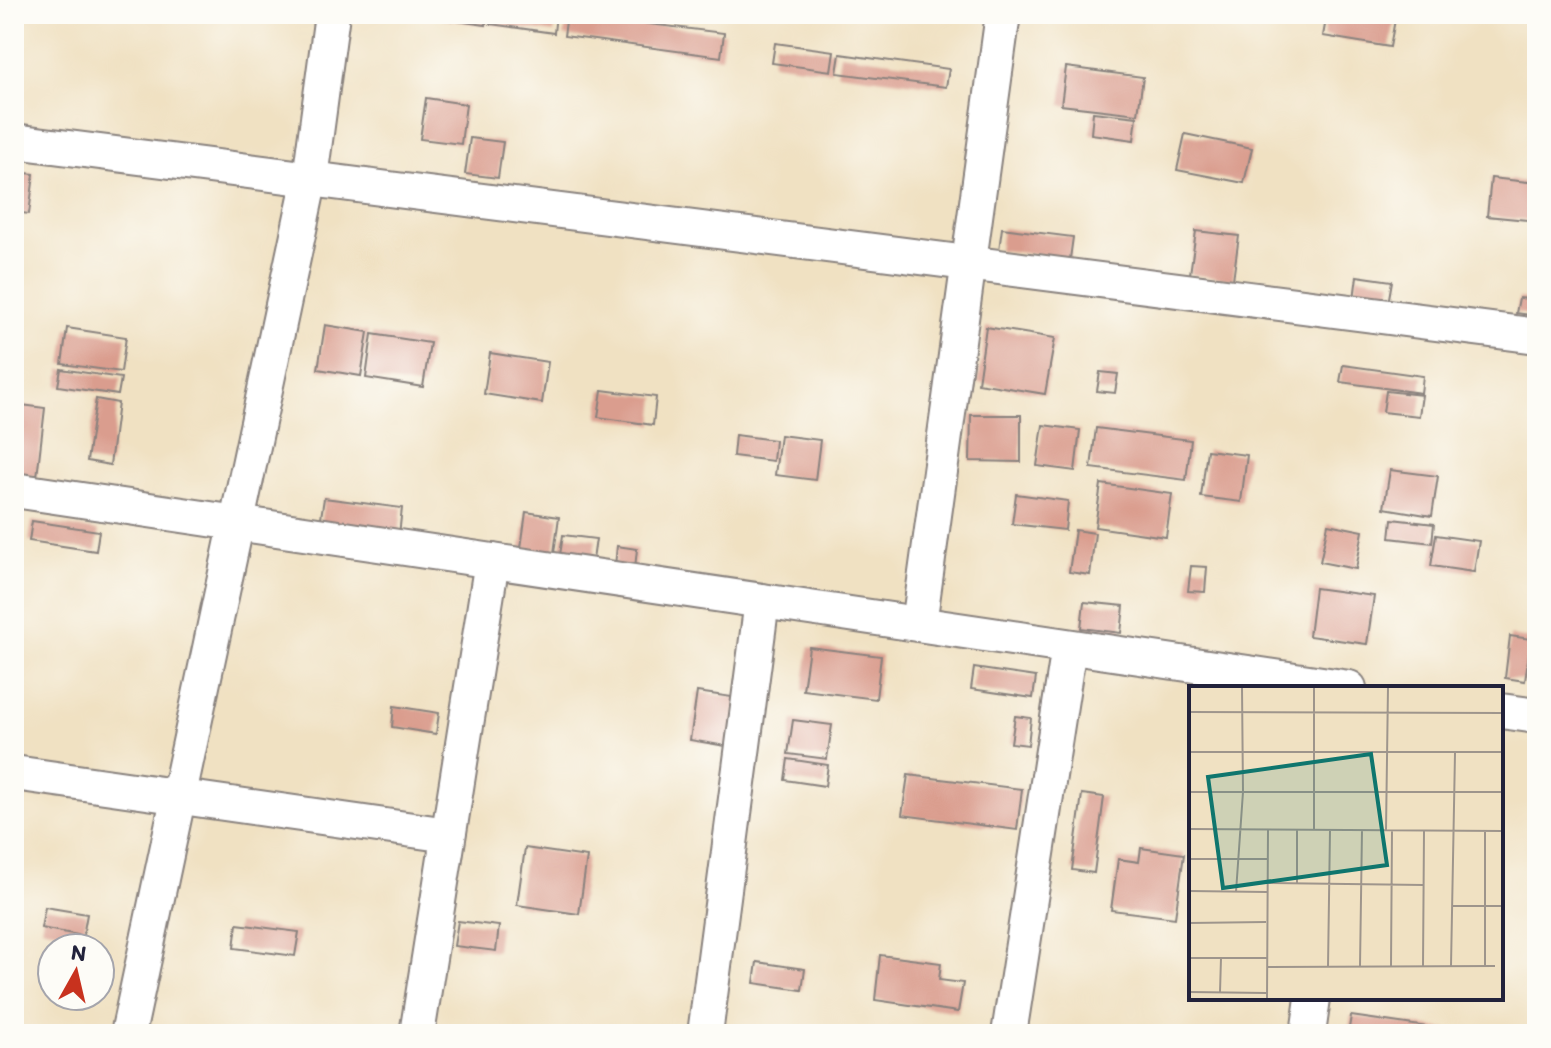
<svg xmlns="http://www.w3.org/2000/svg" width="1551" height="1048" font-family="Itim,sans-serif">
	<style>
		.building { fill: #da9d8e }
		.lines { fill: none; stroke-linecap: round; stroke-linejoin: round }
		.minor-casing { stroke: #89827e; stroke-width: 38 }
		.minor { stroke: #fff; stroke-width: 34 }
		.inset-road { fill: none; stroke: #9e958c; stroke-width: 2 }
		.view { fill: #0f766e; fill-opacity: 0.15; stroke: #0f766e; stroke-width: 4 }
		.inset-edge { fill: none; stroke: #22223b; stroke-width: 4 }
	</style>
	<rect width="100%" height="100%" fill="#fdfcf7"/>
	<filter id="ink" filterUnits="userSpaceOnUse"><feTurbulence type="fractalNoise" baseFrequency=".0125" numOctaves="2"/><feDisplacementMap in="SourceGraphic" scale="16" xChannelSelector="R" yChannelSelector="G"/><feConvolveMatrix kernelMatrix="1 2 1 2 8 2 1 2 1" color-interpolation-filters="sRGB"/></filter>
	<filter id="wash" filterUnits="userSpaceOnUse"><feTurbulence type="fractalNoise" baseFrequency=".006" numOctaves="4" result="noise"/><feDisplacementMap in="SourceGraphic" scale="32" xChannelSelector="R" yChannelSelector="G"/><feGaussianBlur stdDeviation="1.8" result="paint"/><feColorMatrix in="noise" values="0 0 0 0 0 0 0 0 0 0 0 0 0 0 0 0 0 1.4 0 .05"/><feComposite in="paint" operator="in"/></filter>
	<g filter="url(#wash)">
		<rect width="100%" height="100%" fill="#f0e1c2"/>
		<g id="blocks">
			<g class="building">
				<polygon points="443,14 487,14 486,25 442,19"/>
				<polygon points="492,14 556,14 554,33 490,24"/>
				<polygon points="567,14 724,33 721,57 564,36"/>
				<polygon points="1035,14 1061,14 1060,20 1035,17"/>
				<polygon points="1327,14 1396,14 1390,47 1323,36"/>
				<polygon points="775,43 834,51 831,71 772,63"/>
				<polygon points="840,54 949,69 946,87 837,73"/>
				<polygon points="1066,67 1143,77 1138,114 1061,105"/>
				<polygon points="426,98 466,104 461,144 420,139"/>
				<polygon points="1093,112 1137,117 1134,140 1091,134"/>
				<polygon points="1185,134 1252,148 1244,183 1177,170"/>
				<polygon points="470,138 503,142 498,178 465,174"/>
				<polygon points="14,172 34,174 29,214 14,212"/>
				<polygon points="1491,178 1537,183 1537,221 1487,216"/>
				<polygon points="1002,228 1073,237 1070,259 999,250"/>
				<polygon points="1196,231 1239,236 1233,280 1190,274"/>
				<polygon points="1357,276 1392,281 1388,304 1354,299"/>
				<polygon points="1519,298 1537,300 1537,316 1516,313"/>
				<polygon points="325,325 368,332 361,376 318,369"/>
				<polygon points="986,327 1055,338 1045,394 978,383"/>
				<polygon points="67,328 126,337 121,372 62,364"/>
				<polygon points="372,334 430,343 423,387 366,378"/>
				<polygon points="490,353 548,362 542,403 484,394"/>
				<polygon points="1343,365 1423,376 1421,393 1340,382"/>
				<polygon points="61,369 121,378 118,395 58,386"/>
				<polygon points="1100,372 1118,374 1115,393 1097,391"/>
				<polygon points="602,390 656,397 653,425 598,417"/>
				<polygon points="1386,391 1422,395 1419,416 1383,412"/>
				<polygon points="96,399 118,403 110,465 87,461"/>
				<polygon points="14,404 45,408 37,477 14,474"/>
				<polygon points="971,415 1021,415 1021,462 970,461"/>
				<polygon points="1043,425 1080,430 1075,471 1037,466"/>
				<polygon points="1096,428 1191,440 1186,480 1091,468"/>
				<polygon points="735,435 775,440 773,461 733,456"/>
				<polygon points="780,435 820,440 815,480 775,475"/>
				<polygon points="1207,450 1247,455 1241,502 1201,497"/>
				<polygon points="1390,470 1438,476 1432,516 1384,508"/>
				<polygon points="1101,484 1172,494 1166,537 1095,527"/>
				<polygon points="1016,494 1068,501 1065,530 1012,524"/>
				<polygon points="324,498 402,508 399,535 320,524"/>
				<polygon points="526,512 559,517 554,553 521,548"/>
				<polygon points="1392,519 1434,524 1432,543 1390,538"/>
				<polygon points="32,521 99,531 96,551 29,541"/>
				<polygon points="1328,524 1363,531 1356,569 1320,562"/>
				<polygon points="1075,530 1095,533 1090,575 1069,572"/>
				<polygon points="563,535 596,539 593,560 560,555"/>
				<polygon points="1436,535 1479,541 1474,572 1431,566"/>
				<polygon points="617,546 637,549 635,568 615,566"/>
				<polygon points="1191,566 1207,567 1205,592 1188,591"/>
				<polygon points="1315,588 1374,596 1367,644 1309,636"/>
				<polygon points="1084,602 1124,606 1121,633 1081,628"/>
				<polygon points="1510,636 1531,639 1525,681 1505,678"/>
				<polygon points="809,647 881,656 876,699 803,690"/>
				<polygon points="974,668 1036,677 1033,698 971,689"/>
				<polygon points="697,692 739,698 732,747 690,740"/>
				<polygon points="394,706 439,713 436,734 392,727"/>
				<polygon points="1015,716 1031,718 1028,745 1011,743"/>
				<polygon points="793,720 832,725 827,759 788,754"/>
				<polygon points="788,759 828,765 825,786 785,780"/>
				<polygon points="908,775 1022,789 1017,830 902,815"/>
				<polygon points="1082,794 1104,797 1094,873 1072,870"/>
				<polygon points="525,848 587,857 579,914 517,905"/>
				<polygon points="1141,848 1184,854 1175,918 1111,910 1118,859 1139,862"/>
				<polygon points="45,907 87,914 83,936 41,928"/>
				<polygon points="458,921 499,926 496,951 454,946"/>
				<polygon points="237,924 299,932 295,956 234,948"/>
				<polygon points="880,955 941,963 939,980 963,983 958,1012 875,1000"/>
				<polygon points="757,962 805,969 802,990 754,983"/>
				<polygon points="1351,1016 1463,1032 1463,1034 1348,1034"/>
			</g>
		</g>
	</g>
	<g filter="url(#ink)">
		<use href="#blocks" fill-opacity="0" stroke="#89827e" stroke-width="2"/>
		<g class="lines">
			<g class="minor-casing">
				<g id="minor">
					<polyline points="14,141 1537,336"/>
					<polyline points="14,490 1349,688"/>
					<polyline points="919,624 1003,14"/>
					<polyline points="1501,711 1537,716"/>
					<polyline points="14,773 448,835"/>
					<polyline points="128,1034 310,178 332,14"/>
					<polyline points="417,1034 492,561"/>
					<polyline points="705,1034 762,601"/>
					<polyline points="1009,1034 1069,647"/>
					<polyline points="1308,1034 1313,998"/>
				</g>
			</g>
			<use href="#minor" class="minor"/>
		</g>
	</g>
	<g transform="translate(1189 686)">
		<rect width="314" height="314" fill="#f0e1c2"/>
		<path class="inset-road" d="M125,1V143M0,26L314,27M0,66H314M0,106H314M0,143L314,145M108,144V197M197,144L199,1M296,145V280M0,173H78M78,197L235,199M0,205L78,206M47,206L54,106L53,1M264,220H314M0,237L77,236M0,272H78M171,280L173,144M202,280L203,144M234,280L235,145M262,280L266,67M78,281L306,280M139,281L141,144M0,306L78,307M31,306L32,272M78,313L79,143"/>
		<path class="view" d="M182,68L198,179L34,202L19,91Z"/>
		<rect width="314" height="314" class="inset-edge"/>
	</g>
	<rect width="1551" height="1048" fill="none" stroke="#fdfcf7" stroke-width="48"/>
	<g transform="translate(76 972) rotate(8)"><circle r="38" fill="#fdfcf7" stroke="#a5a5ac" stroke-width="2"/>
	<path d="M0-6L14 30L0 20L-14 30Z" fill="#c8321e"/>
	<text y="-12" font-size="22" font-weight="bold" text-anchor="middle" fill="#22223b">N</text>
	</g>
</svg>
